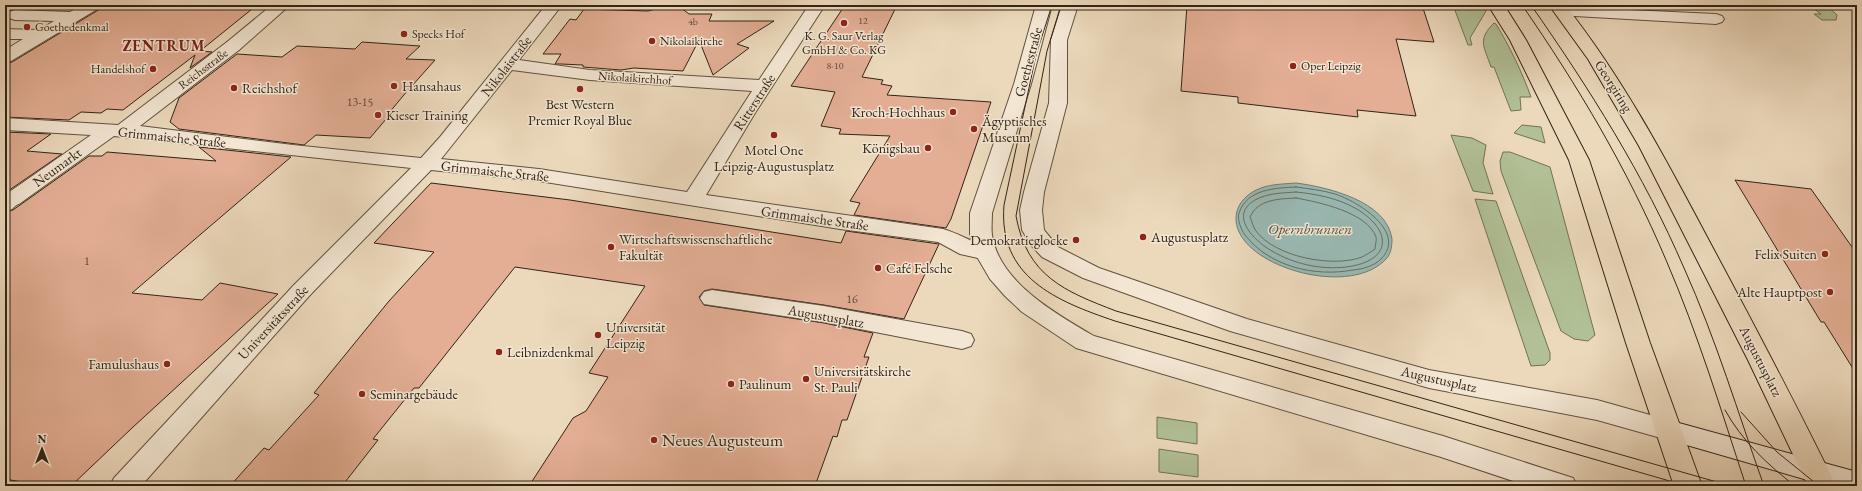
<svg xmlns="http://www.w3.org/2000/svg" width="1862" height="491" font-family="'EB Garamond',serif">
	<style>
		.green { fill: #b1c096; stroke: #717256 }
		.water { fill: #99bab4; stroke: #6f7e74 }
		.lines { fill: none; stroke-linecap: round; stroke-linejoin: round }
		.shore { stroke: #656f64; stroke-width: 1 }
		.building { fill: #e3ae94; stroke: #312415 }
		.pedestrian-casing { stroke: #60513f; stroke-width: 2 }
		.minor-casing { stroke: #60513f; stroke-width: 2 }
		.secondary-casing { stroke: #312415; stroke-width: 2 }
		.primary-casing { stroke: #312415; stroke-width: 2 }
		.pedestrian { fill: #f3e6d3; fill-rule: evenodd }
		.minor { fill: #f3e6d3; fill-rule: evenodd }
		.secondary { fill: #f3e6d3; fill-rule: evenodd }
		.primary { fill: #ecd9bc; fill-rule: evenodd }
		.tram { stroke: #312415; stroke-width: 1 }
		.poi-dot { fill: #8f2418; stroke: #f3e6d3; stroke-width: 1.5 }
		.labels { text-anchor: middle; stroke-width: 3; stroke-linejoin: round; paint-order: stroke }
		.far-number-label { font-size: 10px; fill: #5e4635 }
		.far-poi-label { font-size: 12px; fill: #312415; stroke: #f3e6d3; text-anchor: start }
		.far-street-label { font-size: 12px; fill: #312415; stroke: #f3e6d3 }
		.number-label { font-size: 12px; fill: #5e4635 }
		.street-label { font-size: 14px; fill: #312415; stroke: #f3e6d3 }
		.poi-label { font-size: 14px; fill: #312415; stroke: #f3e6d3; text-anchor: start }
		.far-district-label { font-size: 15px; font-weight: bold; letter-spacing: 1px; fill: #7a1f14; stroke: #f3e6d3 }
		.water-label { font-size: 15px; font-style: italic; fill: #505145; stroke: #f3e6d3 }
		.near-poi-label { font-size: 17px; fill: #312415; stroke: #f3e6d3; text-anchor: start }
	</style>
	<rect width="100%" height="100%" fill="#ecd9bc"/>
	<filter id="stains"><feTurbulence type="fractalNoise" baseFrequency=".005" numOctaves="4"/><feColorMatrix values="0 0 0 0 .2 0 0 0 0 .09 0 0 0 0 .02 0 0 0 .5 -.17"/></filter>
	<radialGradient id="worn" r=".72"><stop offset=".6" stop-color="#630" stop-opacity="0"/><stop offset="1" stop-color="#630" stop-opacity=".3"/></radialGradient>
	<g class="green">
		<polygon points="1453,5 1483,5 1486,11 1470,38 1472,45 1468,45"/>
		<polygon points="1809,5 1826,5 1837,15 1836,20 1822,20 1814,14 1821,14"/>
		<path d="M1494,23L1496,24C1510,47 1522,72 1531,97H1520L1521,110L1511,111L1494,67H1491C1484,46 1477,40 1494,23Z"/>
		<polygon points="1522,125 1541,127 1545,143 1514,133"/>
		<polygon points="1451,135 1472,138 1486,145 1483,163 1493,194 1473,191"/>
		<polygon points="1503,152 1510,152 1550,167 1595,335 1588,341 1574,339 1561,331 1501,171 1500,161"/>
		<polygon points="1475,199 1496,201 1550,353 1550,360 1545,365 1531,366"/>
		<polygon points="1157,417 1197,423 1197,444 1157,438"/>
		<polygon points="1159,449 1198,455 1198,477 1159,472"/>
	</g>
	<path class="water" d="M1296,183C1327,187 1387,201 1392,239C1392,246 1391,254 1386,259C1355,293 1270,274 1244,240C1228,219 1237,197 1261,188C1272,184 1284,184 1296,183Z"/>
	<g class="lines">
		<g class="shore">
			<path d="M1296,187C1309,189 1322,190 1335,194C1357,201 1408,232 1381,259C1374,266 1363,269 1353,270C1315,277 1270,267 1245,235C1241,229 1237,220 1239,213C1247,189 1275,188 1296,187Z"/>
			<path d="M1296,192C1316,194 1337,198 1355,208C1392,229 1394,261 1346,267C1321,270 1294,264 1272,251C1254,241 1227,214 1257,199C1269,193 1283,193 1296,192Z"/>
			<path d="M1296,198C1318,202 1367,212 1376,237C1377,240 1375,245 1375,249C1371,252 1366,255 1362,257C1333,268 1275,257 1256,231C1253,227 1252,221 1250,217C1258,199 1279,199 1296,198Z"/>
		</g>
	</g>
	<g class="building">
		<polygon points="102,5 257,5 200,51 212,52 190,68 195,55 123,110 107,109 101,113 81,112 69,120 5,117 5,64 12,62 100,9"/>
		<polygon points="845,5 897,5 862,77 883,80 881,84 892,86 887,95 991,102 951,219 946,228 854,215 860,203 850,201 890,136 839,134 841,129 821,126 835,92 791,86"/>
		<polygon points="1187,5 1422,5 1434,42 1396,39 1416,116 1357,110 1358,117 1238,103 1238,97 1181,91"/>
		<polygon points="666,6 680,7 689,14 712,14 709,21 774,21 737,44 749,48 713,75 699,40 683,71 634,68 621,70 583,67 583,65 561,64 555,64 561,54 543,54 570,19 576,20 584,9 648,11"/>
		<polygon points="362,42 420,46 406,59 435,60 403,96 389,113 392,112 370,138 316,135 304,145 179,129 170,122 179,98 237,54 282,57 297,46 355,49"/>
		<polygon points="5,132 51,134 27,151 62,154 5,193"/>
		<polygon points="199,147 291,157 132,293 202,300 220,283 278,294 132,428 71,486 44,486 5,479 5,212 13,210 89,156 102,156 107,152 216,161"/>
		<polygon points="1735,180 1811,189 1857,254 1857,375 1824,322 1821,322"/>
		<polygon points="431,183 570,200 841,243 846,231 939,244 904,319 824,305 712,289 704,291 699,297 704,305 824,323 873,333 864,357 869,357 847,420 842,420 837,437 833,436 815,486 529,486 573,418 586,411 608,377 589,373 645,286 515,267 419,388 414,388 373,439 378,440 342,486 230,486 264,448 269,450 319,395 314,393 389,301 434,252 374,243"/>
	</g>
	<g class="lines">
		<g class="pedestrian-casing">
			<g id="pedestrian">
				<polygon points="82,5 101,5 99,8 11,61 5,62 5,50 23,39 5,39 5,29 39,30 54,21 15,20 9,18 7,15 9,12 15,10 70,12"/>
				<path d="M546,5H562L519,60L590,70L759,80L809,5H825L755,113L706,195L943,229C958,233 971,242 986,246L989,251L986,256L978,258L960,254L938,242L840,229L539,181L431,170L310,295L302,298L294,295L290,290L294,285L411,168L114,136L19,204L12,206L5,205V195L91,135L5,130V118L118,125L227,42L233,41L239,42L241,46L239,50L140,126L293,145L421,158L440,137ZM512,70L590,80L752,91L687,192L539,169L441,159Z"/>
				<polygon points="712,290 824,306 962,331 971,334 974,340 971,346 962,349 824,322 704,304 700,298 704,292"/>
			</g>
		</g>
		<g class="minor-casing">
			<g id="minor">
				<polygon points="272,5 290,5 239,50 233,51 227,50 225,46 227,42"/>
				<path d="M1036,5H1052L1031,84L992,213C992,220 991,228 992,235C999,282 1056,314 1094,336L1443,436L1573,478L1577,486H1528L1441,457L1076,348L1022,312L1005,296L990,279L976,255L970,235V213L1014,84Z"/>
				<polygon points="1062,5 1078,5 1067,40 1067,103 1044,192 1042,210 1044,230 1058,247 1099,268 1247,319 1429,370 1597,400 1668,420 1677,423 1681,430 1677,437 1668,440 1597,420 1429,388 1230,331 1083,278 1042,257 1031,245 1022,230 1020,210 1024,192 1049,103 1051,40"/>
				<polygon points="1563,7 1716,14 1722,16 1724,19 1722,22 1716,24 1557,15 1555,12 1557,9"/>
				<polygon points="12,194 19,196 22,200 12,209 5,211 5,195"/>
				<polygon points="302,282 310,285 314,290 310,295 141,486 110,486 114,478 294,285"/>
			</g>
		</g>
		<g class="secondary-casing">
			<polygon id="secondary" points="1668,420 1857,472 1857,486 1828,486 1659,437 1655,430 1659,423"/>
		</g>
		<g class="primary-casing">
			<g id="primary">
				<polygon points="1488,5 1504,5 1526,40 1589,160 1650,343 1702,486 1674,486 1626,343 1569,160 1510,40"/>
				<path d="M1549,5H1565C1622,77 1664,156 1707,237C1751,319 1795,402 1836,486H1808L1748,360L1639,146L1588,59Z"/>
			</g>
		</g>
		<use href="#pedestrian" class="pedestrian"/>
		<use href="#minor" class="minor"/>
		<use href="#secondary" class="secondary"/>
		<use href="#primary" class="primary"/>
		<g class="tram">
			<path d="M1052,5L1036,55L1004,205C998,277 1056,301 1115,321L1687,486"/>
			<path d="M1061,5L1047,51L1016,216C1027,276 1064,291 1116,311L1731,486"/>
			<path d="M1522,5C1578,86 1628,170 1666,260C1698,334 1721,410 1746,486"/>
			<path d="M1531,5C1589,88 1644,175 1684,268C1716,339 1738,413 1764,486"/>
			<path d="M1725,410C1742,441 1767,464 1795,486"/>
			<polyline points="1741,412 1777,452 1819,486"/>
		</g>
	</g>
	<g class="poi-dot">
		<circle cx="844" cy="23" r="4"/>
		<circle cx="27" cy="27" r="4"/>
		<circle cx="404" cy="34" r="4"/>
		<circle cx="652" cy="41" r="4"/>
		<circle cx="1293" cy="66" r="4"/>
		<circle cx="153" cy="69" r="4"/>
		<circle cx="394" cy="86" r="4"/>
		<circle cx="234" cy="88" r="4"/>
		<circle cx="580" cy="89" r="4"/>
		<circle cx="953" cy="112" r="4"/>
		<circle cx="378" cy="115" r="4"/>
		<circle cx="974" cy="129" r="4"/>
		<circle cx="774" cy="135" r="4"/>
		<circle cx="928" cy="148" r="4"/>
		<circle cx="1143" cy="237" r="4"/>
		<circle cx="1076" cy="240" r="4"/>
		<circle cx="611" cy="247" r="4"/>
		<circle cx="1825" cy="254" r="4"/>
		<circle cx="878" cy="268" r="4"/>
		<circle cx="1830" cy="292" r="4"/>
		<circle cx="598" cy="335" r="4"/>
		<circle cx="499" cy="352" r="4"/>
		<circle cx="167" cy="364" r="4"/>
		<circle cx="806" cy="379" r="4"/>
		<circle cx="731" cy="384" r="4"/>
		<circle cx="362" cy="394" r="4"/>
		<circle cx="654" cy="440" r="4"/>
	</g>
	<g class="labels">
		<g class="far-number-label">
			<text x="863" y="24">12</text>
			<text x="693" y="25">4b</text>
			<text x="835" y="69">8-10</text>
		</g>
		<g class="far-poi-label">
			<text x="35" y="31">Goethedenkmal</text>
			<text x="412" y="38">Specks Hof</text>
			<text x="844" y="40" text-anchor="middle">K. G. Saur Verlag<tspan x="844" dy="14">GmbH &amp; Co. KG</tspan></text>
			<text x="660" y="45">Nikolaikirche</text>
			<text x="1301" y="70">Oper Leipzig</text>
			<text x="145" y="73" text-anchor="end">Handelshof</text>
		</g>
		<g class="far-street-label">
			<text transform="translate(203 69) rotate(-37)" y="4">Reichsstraße</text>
			<text transform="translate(635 78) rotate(4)" y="4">Nikolaikirchhof</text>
		</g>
		<g class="number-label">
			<text x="360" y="106">13-15</text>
			<text x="87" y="265">1</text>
			<text x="852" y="303">16</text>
		</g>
		<g class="street-label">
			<text transform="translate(1028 62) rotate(-75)" y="5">Goethestraße</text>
			<text transform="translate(506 66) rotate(-52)" y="5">Nikolaistraße</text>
			<text transform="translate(1614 86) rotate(58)" y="5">Georgiring</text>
			<text transform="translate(754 102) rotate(-57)" y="5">Ritterstraße</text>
			<text transform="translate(172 137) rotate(6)" y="5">Grimmaische Straße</text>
			<text transform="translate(57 167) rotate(-36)" y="5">Neumarkt</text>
			<text transform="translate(495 171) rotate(6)" y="5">Grimmaische Straße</text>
			<text transform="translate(815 218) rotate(8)" y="5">Grimmaische Straße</text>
			<text transform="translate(826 316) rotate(10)" y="5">Augustusplatz</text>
			<text transform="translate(273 322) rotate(-47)" y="5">Universitätsstraße</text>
			<text transform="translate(1761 361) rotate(63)" y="5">Augustusplatz</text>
			<text transform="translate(1439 379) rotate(13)" y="5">Augustusplatz</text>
		</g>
		<g class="poi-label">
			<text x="402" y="91">Hansahaus</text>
			<text x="242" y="93">Reichshof</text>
			<text x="580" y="109" text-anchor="middle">Best Western<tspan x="580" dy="16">Premier Royal Blue</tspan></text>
			<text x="945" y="117" text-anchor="end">Kroch-Hochhaus</text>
			<text x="386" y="120">Kieser Training</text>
			<text x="982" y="126">Ägyptisches<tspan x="982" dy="16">Museum</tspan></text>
			<text x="920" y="153" text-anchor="end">Königsbau</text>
			<text x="774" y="155" text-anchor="middle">Motel One<tspan x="774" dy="16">Leipzig-Augustusplatz</tspan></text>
			<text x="1151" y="242">Augustusplatz</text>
			<text x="619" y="244">Wirtschaftswissenschaftliche<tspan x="619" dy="16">Fakultät</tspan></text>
			<text x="1068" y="245" text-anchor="end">Demokratieglocke</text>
			<text x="1817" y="259" text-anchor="end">Felix Suiten</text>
			<text x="886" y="273">Café Felsche</text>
			<text x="1822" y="297" text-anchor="end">Alte Hauptpost</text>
			<text x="606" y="332">Universität<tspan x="606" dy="16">Leipzig</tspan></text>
			<text x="507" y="357">Leibnizdenkmal</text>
			<text x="159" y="369" text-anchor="end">Famulushaus</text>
			<text x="814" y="376">Universitätskirche<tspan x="814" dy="16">St. Pauli</tspan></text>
			<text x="739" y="389">Paulinum</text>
			<text x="370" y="399">Seminargebäude</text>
		</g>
		<g class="far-district-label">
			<text x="164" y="51">ZENTRUM</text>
		</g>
		<g class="water-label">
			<text x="1310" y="234">Opernbrunnen</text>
		</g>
		<g class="near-poi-label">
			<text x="662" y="446">Neues Augusteum</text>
		</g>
	</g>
	<rect width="1862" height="491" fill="none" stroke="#ecd9bc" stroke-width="20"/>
	<rect x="6" y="6" width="1850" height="479" fill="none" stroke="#312415" stroke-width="2"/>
	<rect x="10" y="10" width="1842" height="471" fill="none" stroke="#312415"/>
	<g transform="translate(42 449)" stroke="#f3e6d3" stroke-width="3" paint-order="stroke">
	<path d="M0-3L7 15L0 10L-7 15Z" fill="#312415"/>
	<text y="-6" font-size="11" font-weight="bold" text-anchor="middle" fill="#312415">N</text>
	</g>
	<rect width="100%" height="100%" filter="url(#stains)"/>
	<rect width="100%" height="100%" fill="url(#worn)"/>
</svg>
